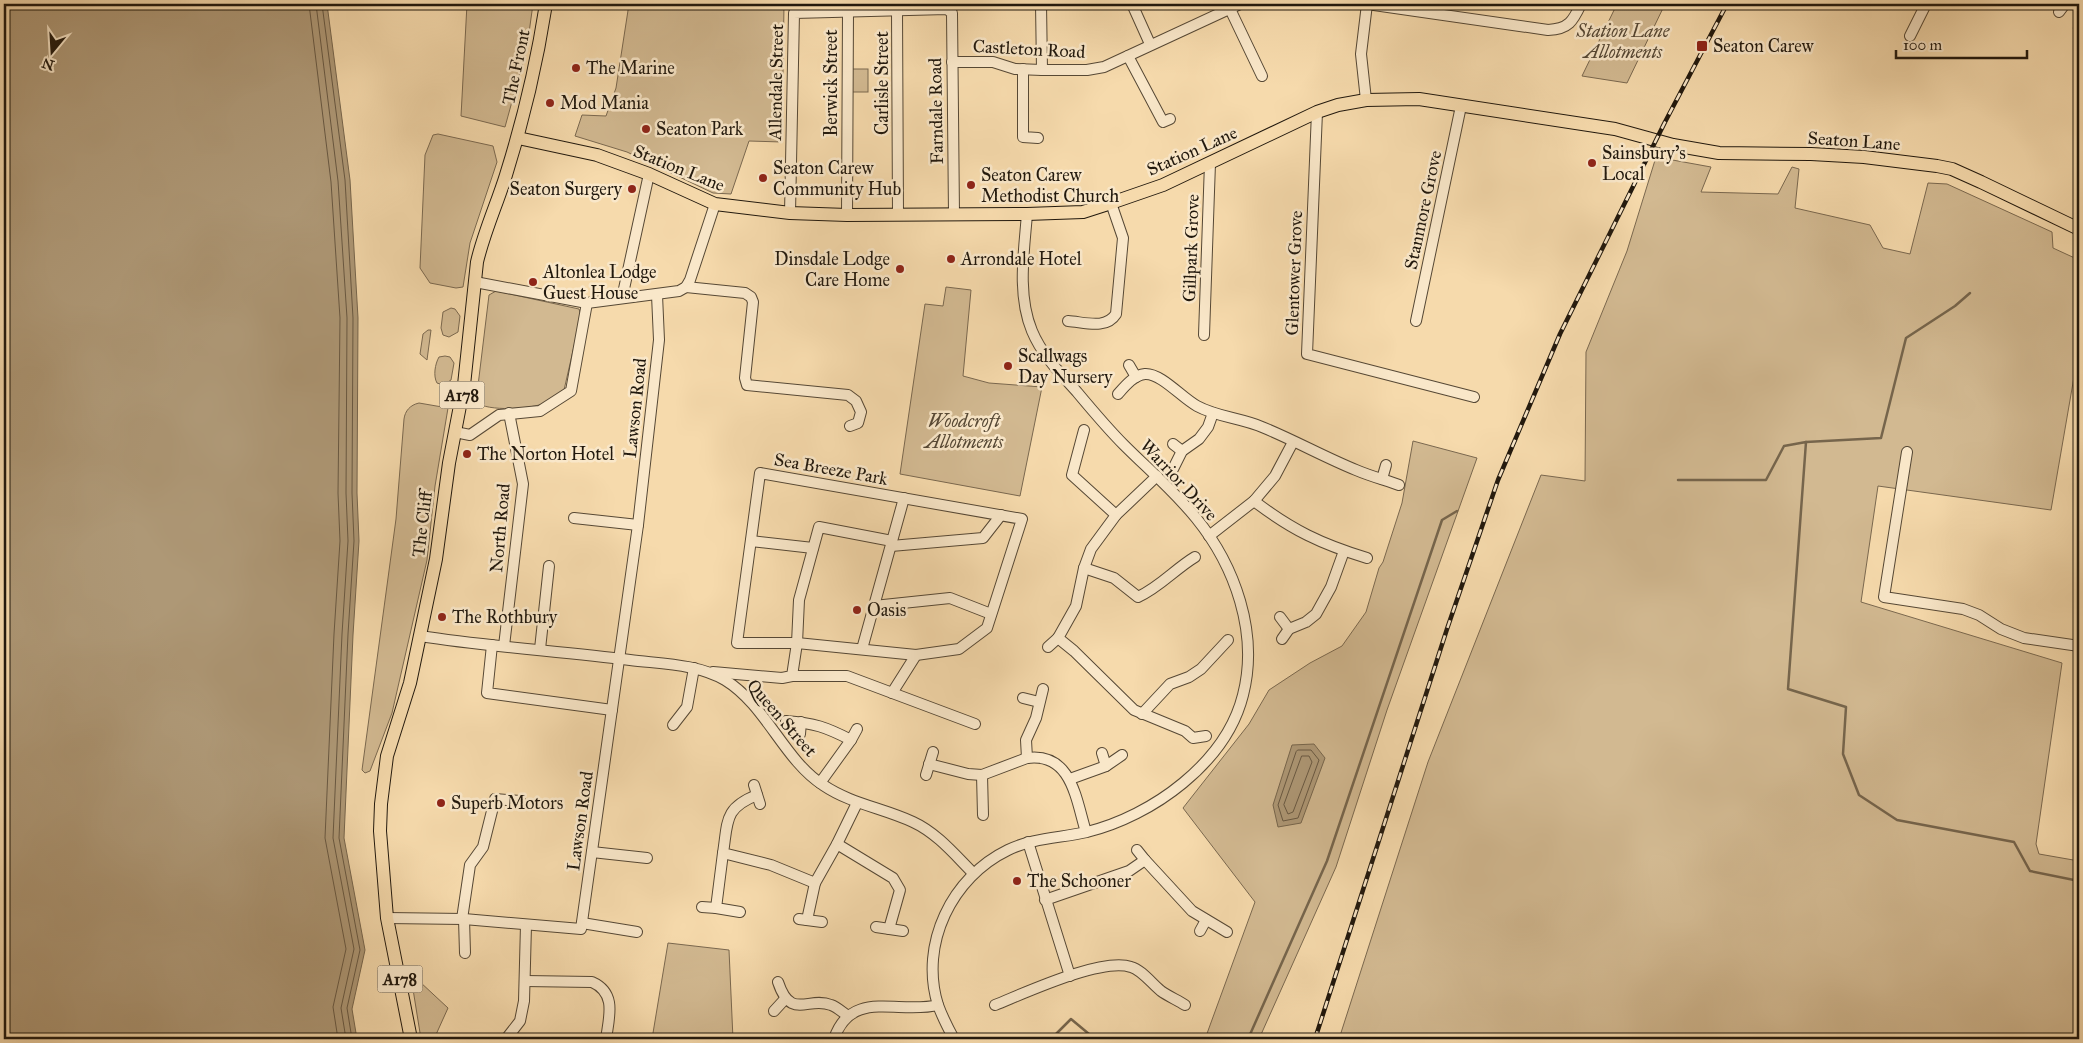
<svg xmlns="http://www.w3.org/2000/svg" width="2083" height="1043" font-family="'IM FELL Great Primer',serif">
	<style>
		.green { fill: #d2b991; stroke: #7a684f }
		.water { fill: #ae9876; stroke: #76654c }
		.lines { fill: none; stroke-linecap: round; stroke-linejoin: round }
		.shore { stroke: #685842; stroke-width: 1 }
		.stream { stroke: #76654c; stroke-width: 2.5 }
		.minor-casing { stroke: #564835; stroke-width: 12 }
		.major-casing { stroke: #21180d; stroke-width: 14 }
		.minor { stroke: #f9e7c9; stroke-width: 10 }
		.major { stroke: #f6daac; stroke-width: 12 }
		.rail-casing { stroke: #21180d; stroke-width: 4.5 }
		.rail { stroke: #f9e7c9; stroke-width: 2.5; stroke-dasharray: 8; stroke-linecap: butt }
		.poi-dot { fill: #8f2418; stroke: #f9e7c9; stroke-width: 2 }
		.labels { text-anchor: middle; stroke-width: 5; stroke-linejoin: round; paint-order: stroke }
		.shield { fill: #f9e7c9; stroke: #625645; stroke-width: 1 }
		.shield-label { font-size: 16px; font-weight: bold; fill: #21180d }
		.park-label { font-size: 18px; font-style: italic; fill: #564835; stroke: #f9e7c9 }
		.poi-label { font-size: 18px; fill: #21180d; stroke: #f9e7c9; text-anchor: start }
		.street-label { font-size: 18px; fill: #21180d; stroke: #f9e7c9 }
	</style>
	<rect width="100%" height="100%" fill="#f6daac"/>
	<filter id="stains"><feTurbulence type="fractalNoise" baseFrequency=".004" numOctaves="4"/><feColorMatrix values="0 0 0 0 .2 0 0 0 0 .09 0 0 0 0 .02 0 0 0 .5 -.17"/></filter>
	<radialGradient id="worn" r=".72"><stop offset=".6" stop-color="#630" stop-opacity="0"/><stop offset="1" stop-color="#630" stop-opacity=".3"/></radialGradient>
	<g class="green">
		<polygon points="467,4 533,4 527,47 505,127 461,116"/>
		<polygon points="629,4 784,4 782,142 749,141 731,194 713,193 627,152 575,136 582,115 606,116 616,88"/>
		<polygon points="1617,4 1665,4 1627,83 1582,76"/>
		<rect x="851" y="69" width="17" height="23"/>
		<polygon points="438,134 493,146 497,162 470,243 463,287 456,288 430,283 420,268 425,155 433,135"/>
		<polygon points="1656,157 1711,167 1701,192 1778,194 1792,167 1799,169 1795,208 1870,225 1883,248 1910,254 1928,183 1947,184 2052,232 2053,248 2079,260 2079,348 2051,510 1878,486 1861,602 2062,663 2036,844 2039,854 2079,861 2079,1039 1339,1039 1428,762 1541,475 1585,481 1586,352 1627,251"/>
		<polygon points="946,287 971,290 963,376 989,383 1042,387 1020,496 900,474 925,304 943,306"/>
		<path d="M496,291L579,309L581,316L564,390C558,394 551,400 545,403C532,409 487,412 476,402L489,295Z"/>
		<polygon points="451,308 455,309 460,316 458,332 449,337 443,335 441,328 443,312"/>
		<polygon points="428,330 431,330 427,360 420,354 423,334"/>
		<path d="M445,356L450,357L454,363L451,380L443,385L437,383C433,376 435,364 439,357Z"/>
		<path d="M419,403L448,408L435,486L427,560L392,713L370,771L365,773L362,770L396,519L404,419C405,411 410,405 419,403Z"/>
		<polygon points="1413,441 1477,458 1387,710 1336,867 1259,1039 1205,1039 1255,902 1183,808 1249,724 1269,690 1310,663 1342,646 1366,612 1379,568 1383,562 1402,503"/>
		<polygon points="668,943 729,950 733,1039 652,1039"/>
		<polygon points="419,981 448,1008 434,1039 421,1039 412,983"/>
	</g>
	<g class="water">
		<polygon points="4,4 327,4 350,180 358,318 357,493 359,541 353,635 344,838 365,950 352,1009 357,1039 4,1039"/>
		<polygon points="1314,744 1325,758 1301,823 1278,827 1273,805 1292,745"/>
	</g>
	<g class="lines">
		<g class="shore">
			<polyline points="309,4 331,182 340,318 338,493 340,541 334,634 325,838 346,949 333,1007 338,1039"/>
			<polyline points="316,4 338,181 347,318 346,493 348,541 342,634 333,838 354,949 341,1008 346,1039"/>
			<polyline points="322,4 345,180 353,318 352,493 354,541 348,634 339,838 360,950 347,1008 352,1039"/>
			<polygon points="1298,750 1311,750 1319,760 1298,818 1283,821 1278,805 1296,752"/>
			<polygon points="1302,756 1309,756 1312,762 1293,812 1288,814 1284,805"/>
		</g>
		<g class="stream">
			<polyline points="2074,28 2079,32"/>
			<polyline points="1806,442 1881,438 1906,338 1955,306 1970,293"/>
			<polyline points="1678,480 1766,480 1784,446 1806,442 1788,689 1846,707 1843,754 1859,795 1897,820 2014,842 2030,871 2079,881"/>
			<polyline points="1051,1039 1071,1019 1095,1039"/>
			<polyline points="1248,1039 1327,861 1442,520 1457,511"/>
		</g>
		<g class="minor-casing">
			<g id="minor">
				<polyline points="1041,4 1042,70"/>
				<polyline points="1132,4 1150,44"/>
				<path d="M1367,4L1548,30C1569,29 1573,21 1581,4"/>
				<polyline points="1230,9 1262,76"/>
				<polyline points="897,10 898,215"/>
				<polyline points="2059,12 2065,4"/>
				<polyline points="1910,36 1926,4"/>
				<polyline points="1128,56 1163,122 1170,119"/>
				<polyline points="952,62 993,62 1015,69 1042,70 1087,70 1104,67 1240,4"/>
				<polyline points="1023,69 1023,137 1038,138"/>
				<polyline points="1366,100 1361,54 1367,4"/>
				<polyline points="1317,112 1307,354 1474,397"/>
				<polyline points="790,213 794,13 947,9 952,13 954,215"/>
				<polyline points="847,215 848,11"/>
				<polyline points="475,282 587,303 679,291 686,287 690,280 715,204"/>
				<polyline points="686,287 745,293 751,297 753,302 745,378 747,385 848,395 856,401 861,412 858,423 850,426"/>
				<polyline points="622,298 649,174"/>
				<path d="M1068,321C1084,322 1106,330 1116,314L1123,238L1111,203"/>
				<polyline points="1416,321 1461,106"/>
				<polyline points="1204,335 1210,163"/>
				<polyline points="1129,365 1136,377"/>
				<path d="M1118,394C1125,386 1134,375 1145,374C1161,373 1182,398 1197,406C1217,417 1241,418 1262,427C1294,440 1324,457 1356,470C1370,476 1385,480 1399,485"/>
				<polyline points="1084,430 1072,475 1116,515 1091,549 1084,568 1076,606 1058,638 1074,651 1134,710 1185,731 1193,738 1206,736"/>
				<polyline points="455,432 470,435 499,415 540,411 571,391 587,303"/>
				<polyline points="1173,444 1182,451"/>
				<polyline points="1907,452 1884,597 1963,609 1979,615 2001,629 2024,638 2079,646"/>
				<polyline points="1173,469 1182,451 1199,439 1208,427 1213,413"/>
				<polygon points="760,473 1022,519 987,628 959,649 916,655 797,643 737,643"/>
				<polyline points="1382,479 1386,465"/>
				<path d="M1254,501C1292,530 1321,544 1367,558"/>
				<polyline points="1116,515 1157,476"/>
				<polyline points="574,518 638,525"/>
				<polyline points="1209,536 1254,501 1275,476 1293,442"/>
				<polyline points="751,541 813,548"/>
				<polyline points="891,546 983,538 1001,515"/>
				<path d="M1084,568L1114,578L1138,597C1160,587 1175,569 1195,557"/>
				<polyline points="874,606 950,598 991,614"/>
				<polyline points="1280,617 1289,629"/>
				<path d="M420,636C490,647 560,651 630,660C662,664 698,664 725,680C766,705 784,760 823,785C851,804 883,808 913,822C937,833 955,855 973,873"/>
				<polyline points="1282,639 1289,629 1306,622 1316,614 1331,587 1344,551"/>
				<polyline points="492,645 487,693 612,710"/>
				<polyline points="504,646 523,484 509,413"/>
				<polyline points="1048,647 1058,638"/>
				<polyline points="540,649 549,566"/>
				<polyline points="862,649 904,498"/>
				<polyline points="713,672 782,678 792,676 797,643 799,600 819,527 892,541"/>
				<polyline points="792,676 847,676 975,724"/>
				<polyline points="892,693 916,655"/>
				<polyline points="1023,698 1039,702"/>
				<polyline points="1142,714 1170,684 1189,677 1201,669 1228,640"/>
				<path d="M786,721C814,723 826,727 851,740L820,783"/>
				<polyline points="673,725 687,707 694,668"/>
				<polyline points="800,734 801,722"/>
				<polyline points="851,740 857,729"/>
				<polyline points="1102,753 1106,766"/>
				<polyline points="1027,758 1026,740 1036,718 1043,689"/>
				<path d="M929,764L968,774L982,775L1027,758C1072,752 1076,800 1086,832"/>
				<polyline points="926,775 933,752"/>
				<polyline points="982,775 983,815"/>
				<polyline points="1070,779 1106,766 1122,755"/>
				<polyline points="754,785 760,804"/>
				<path d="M757,795C724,808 728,821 723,853L771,865L815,883L837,844L857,803"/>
				<polyline points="1028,842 1070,976"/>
				<polyline points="837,844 893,878 900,890 889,929"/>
				<polyline points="1137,850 1145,860"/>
				<polyline points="592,852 647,858"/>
				<polyline points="723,853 716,908 740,912"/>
				<polyline points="1045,900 1129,871 1145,860 1192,911 1227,932"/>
				<polyline points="702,907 716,908"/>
				<polyline points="387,918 464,919 581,929 638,525 659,340 657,295"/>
				<polyline points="462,919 470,865 483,847 495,799 520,801"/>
				<polyline points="464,919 465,953"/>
				<polyline points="799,919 822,922"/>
				<polyline points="807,920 815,883"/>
				<polyline points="582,923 637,932"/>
				<polyline points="876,927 903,931"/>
				<polyline points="1200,931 1206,920"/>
				<path d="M525,981L592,982C617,993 609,1017 606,1039"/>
				<path d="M778,982C791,1021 808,996 831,1005C837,1007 842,1012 848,1016"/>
				<path d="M995,1005C1025,993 1102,957 1131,967C1142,970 1152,984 1161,991C1168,996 1177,1000 1185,1005"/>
				<polyline points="774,1011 785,999"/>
				<polyline points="506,1039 520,1021 524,1001 526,925"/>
				<path d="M834,1039C851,988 899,1015 938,1005"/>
				<path d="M954,1039C948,1028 942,1016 938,1005C919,944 952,877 1008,850C1032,838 1060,838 1087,832C1152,816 1226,763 1243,695C1259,633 1235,566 1196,518C1174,491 1148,469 1124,445C1107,428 1092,410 1077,392C1060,373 1042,355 1032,331C1017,295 1024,252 1027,214"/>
			</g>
		</g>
		<g class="major-casing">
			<g id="major">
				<polyline points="518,138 597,155 649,174 715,204 790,213 847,215 1027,214 1083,212 1111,203 1163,185 1317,112 1338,105 1366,100 1419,99 1615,129 1673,145 1719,153 1811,154 1864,157 1937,166 1952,169 1981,182 2079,229"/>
				<path d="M411,1039L387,918L380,831L381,804L387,756L410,683L436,559L449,463L464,385L477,262C484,232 497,204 506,175C524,118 537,62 546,4"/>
			</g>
		</g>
		<use href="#minor" class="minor"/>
		<use href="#major" class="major"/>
		<g class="rail-casing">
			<polyline id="rail" points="1315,1039 1447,629 1498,480 1560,334 1665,122 1727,4"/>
		</g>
		<use href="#rail" class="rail"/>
	</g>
	<g class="poi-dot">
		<rect x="1696" y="40" width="12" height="12" rx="2.5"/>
		<circle cx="576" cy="68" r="5"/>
		<circle cx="550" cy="103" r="5"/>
		<circle cx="646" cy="129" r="5"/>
		<circle cx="1592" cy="163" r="5"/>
		<circle cx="763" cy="178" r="5"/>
		<circle cx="971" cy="185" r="5"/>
		<circle cx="632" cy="189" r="5"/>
		<circle cx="951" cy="259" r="5"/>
		<circle cx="900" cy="269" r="5"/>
		<circle cx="533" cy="282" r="5"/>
		<circle cx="1008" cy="366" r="5"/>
		<circle cx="467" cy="454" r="5"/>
		<circle cx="857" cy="610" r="5"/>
		<circle cx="442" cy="617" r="5"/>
		<circle cx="441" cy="803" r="5"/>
		<circle cx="1017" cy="881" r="5"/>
	</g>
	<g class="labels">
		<g class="shield">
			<rect x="439.5" y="381.5" width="45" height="27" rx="4"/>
			<rect x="377.5" y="965.5" width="45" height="27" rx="4"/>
		</g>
		<g class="shield-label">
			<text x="462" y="401">A178</text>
			<text x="400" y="985">A178</text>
		</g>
		<g class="park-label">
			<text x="1623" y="37">Station Lane<tspan x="1623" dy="21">Allotments</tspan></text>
			<text x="964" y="427">Woodcroft<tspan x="964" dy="21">Allotments</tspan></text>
		</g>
		<g class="poi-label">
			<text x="1713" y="52">Seaton Carew</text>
			<text x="586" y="74">The Marine</text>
			<text x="560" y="109">Mod Mania</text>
			<text x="656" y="135">Seaton Park</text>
			<text x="1602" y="159">Sainsbury's<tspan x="1602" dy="21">Local</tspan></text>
			<text x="773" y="174">Seaton Carew<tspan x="773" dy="21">Community Hub</tspan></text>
			<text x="981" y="181">Seaton Carew<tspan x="981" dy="21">Methodist Church</tspan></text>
			<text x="622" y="195" text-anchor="end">Seaton Surgery</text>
			<text x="890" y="265" text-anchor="end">Dinsdale Lodge<tspan x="890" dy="21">Care Home</tspan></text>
			<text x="961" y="265">Arrondale Hotel</text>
			<text x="543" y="278">Altonlea Lodge<tspan x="543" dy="21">Guest House</tspan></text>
			<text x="1018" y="362">Scallwags<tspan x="1018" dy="21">Day Nursery</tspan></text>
			<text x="477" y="460">The Norton Hotel</text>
			<text x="867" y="616">Oasis</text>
			<text x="452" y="623">The Rothbury</text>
			<text x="451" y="809">Superb Motors</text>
			<text x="1027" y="887">The Schooner</text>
		</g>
		<g class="street-label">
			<text transform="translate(1029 49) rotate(3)" y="6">Castleton Road</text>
			<text transform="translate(516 67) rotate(-78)" y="6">The Front</text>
			<text transform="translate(776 82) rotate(-89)" y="6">Allendale Street</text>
			<text transform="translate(831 83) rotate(-90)" y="6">Berwick Street</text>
			<text transform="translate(882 83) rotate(-90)" y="6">Carlisle Street</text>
			<text transform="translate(936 111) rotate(-91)" y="6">Farndale Road</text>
			<text transform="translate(1854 141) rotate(4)" y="6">Seaton Lane</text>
			<text transform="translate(1192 151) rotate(-24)" y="6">Station Lane</text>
			<text transform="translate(679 168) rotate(22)" y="6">Station Lane</text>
			<text transform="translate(1423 210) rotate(-78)" y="6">Stanmore Grove</text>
			<text transform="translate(1191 248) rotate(-88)" y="6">Gillpark Grove</text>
			<text transform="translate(1294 273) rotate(-88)" y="6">Glentower Grove</text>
			<text transform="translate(635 408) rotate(-84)" y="6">Lawson Road</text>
			<text transform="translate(831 469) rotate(10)" y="6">Sea Breeze Park</text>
			<text transform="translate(1179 480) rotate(47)" y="6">Warrior Drive</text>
			<text transform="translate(422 524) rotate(-83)" y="6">The Cliff</text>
			<text transform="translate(500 528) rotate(-85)" y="6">North Road</text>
			<text transform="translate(782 718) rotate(49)" y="6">Queen Street</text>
			<text transform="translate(580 821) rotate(-82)" y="6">Lawson Road</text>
		</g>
	</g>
	<rect width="2083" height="1043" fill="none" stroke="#f6daac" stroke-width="20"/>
	<rect x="5" y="5" width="2073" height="1033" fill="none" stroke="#21180d" stroke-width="2.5"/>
	<rect x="10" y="10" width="2063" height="1023" fill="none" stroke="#21180d"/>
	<g transform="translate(52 52) rotate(198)" stroke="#f9e7c9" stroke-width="4" paint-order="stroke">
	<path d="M0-4L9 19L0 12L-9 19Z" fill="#21180d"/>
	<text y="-8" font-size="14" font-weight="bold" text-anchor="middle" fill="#21180d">N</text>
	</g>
	<path d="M1896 50v8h131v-8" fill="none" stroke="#21180d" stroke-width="2.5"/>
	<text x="1903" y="50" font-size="15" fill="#21180d" stroke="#f9e7c9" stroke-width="4" paint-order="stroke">100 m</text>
	<rect width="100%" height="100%" filter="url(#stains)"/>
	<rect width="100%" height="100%" fill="url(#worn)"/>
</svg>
